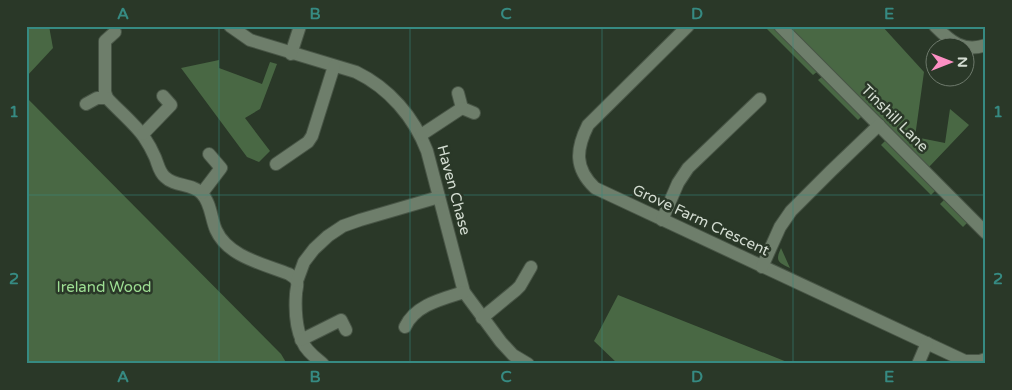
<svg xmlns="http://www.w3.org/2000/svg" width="1012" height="390" font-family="'Varela Round',sans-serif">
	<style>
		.green { fill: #496844 }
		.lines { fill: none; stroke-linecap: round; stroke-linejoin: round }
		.minor-casing { stroke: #485546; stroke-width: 14 }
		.minor { stroke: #6e7e6b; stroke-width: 12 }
		.grid { fill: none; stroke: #368a82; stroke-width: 1; stroke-opacity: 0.55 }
		.labels { text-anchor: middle; stroke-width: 5; stroke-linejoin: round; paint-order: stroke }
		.street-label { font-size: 15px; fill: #d3dcd1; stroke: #2a3828 }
		.park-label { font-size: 15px; fill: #9dde93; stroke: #2a3828 }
		.neatline { fill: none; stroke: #368a82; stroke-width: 2 }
		.grid-label { font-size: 16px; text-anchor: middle; font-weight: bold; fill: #368a82 }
	</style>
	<rect width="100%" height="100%" fill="#2a3828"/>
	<g class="green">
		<polygon points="26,26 49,26 53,48 26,77"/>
		<polygon points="764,26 773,26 818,71 813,75"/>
		<polygon points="789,26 882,26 924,72 915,137 945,143 950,109 969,125 929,167"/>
		<polygon points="219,60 219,68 262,84 270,62 277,64 260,109 245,118 270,151 259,162 247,157 181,68"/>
		<polygon points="823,76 862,116 858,120 818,80"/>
		<polygon points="26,97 281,354 287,364 26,364"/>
		<polygon points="885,141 935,191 931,195 881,145"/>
		<polygon points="944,200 967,223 963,227 940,204"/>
		<path d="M781,248L790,268C778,262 775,261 781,248Z"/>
		<polygon points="618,295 792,364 618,364 594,341"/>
	</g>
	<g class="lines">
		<g class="minor-casing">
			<g id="minor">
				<path d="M230,26L250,40L356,72C389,88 414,117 427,151L464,292L501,342L513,355L528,364"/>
				<path d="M688,26L588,125C576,149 574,168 595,188L965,361H980L986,359"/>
				<polyline points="780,26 986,233"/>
				<path d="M935,26C950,41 963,53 986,45"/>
				<polyline points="291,54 300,26"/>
				<polyline points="458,93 462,108 474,113"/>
				<polyline points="107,98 105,92 105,41 115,32"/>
				<path d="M86,104L97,98H107C118,110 135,124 144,137C148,143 152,150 155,157C158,164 159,172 165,177C175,187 193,183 202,194C211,203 211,219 216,230C228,257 264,264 289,274C292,276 296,278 297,282C298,286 296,290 296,294C295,308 296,328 302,341C306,351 315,357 323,364"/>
				<polyline points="143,134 171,105 163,96"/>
				<polyline points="421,135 462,108"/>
				<polyline points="276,164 308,142 312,136 334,66"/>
				<polyline points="202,193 221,168 209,154"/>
				<polyline points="662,220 678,183 688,168 760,99"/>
				<polyline points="762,267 780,227 791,211 831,171 879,125"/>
				<polyline points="297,281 304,262 314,249 328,236 343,226 360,220 439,197"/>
				<polyline points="482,318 516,290 520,286 531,267"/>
				<path d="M405,327C415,305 442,299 464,292"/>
				<polyline points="301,340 341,320 346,330"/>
				<polyline points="918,364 927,343"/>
			</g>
		</g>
		<use href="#minor" class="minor"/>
	</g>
	<path class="grid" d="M219,26V364M410,26V364M602,26V364M793,26V364M26,195H986"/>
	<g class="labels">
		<g class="street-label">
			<text transform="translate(895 118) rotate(45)" y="5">Tinshill Lane</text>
			<text transform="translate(454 190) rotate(75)" y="5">Haven Chase</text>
			<text transform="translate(701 220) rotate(25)" y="5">Grove Farm Crescent</text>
		</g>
		<g class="park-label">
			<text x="104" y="292">Ireland Wood</text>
		</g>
	</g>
	<rect width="1012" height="390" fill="none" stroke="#2a3828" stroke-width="55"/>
	<g transform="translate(950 62) rotate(90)"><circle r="24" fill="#2a3828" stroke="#6e7a6c"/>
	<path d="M0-4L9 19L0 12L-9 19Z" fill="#fc8fc3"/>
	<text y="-8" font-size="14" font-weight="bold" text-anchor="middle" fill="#d3dcd1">N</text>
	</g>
	<rect x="28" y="28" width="956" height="334" class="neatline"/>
	<g class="grid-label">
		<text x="123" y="19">A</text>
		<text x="315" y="19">B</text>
		<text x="506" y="19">C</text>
		<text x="697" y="19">D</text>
		<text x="889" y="19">E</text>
		<text x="14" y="117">1</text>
		<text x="998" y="117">1</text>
		<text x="14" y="284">2</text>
		<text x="998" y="284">2</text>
		<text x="123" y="382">A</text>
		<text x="315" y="382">B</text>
		<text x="506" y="382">C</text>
		<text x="697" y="382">D</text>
		<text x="889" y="382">E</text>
	</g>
</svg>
